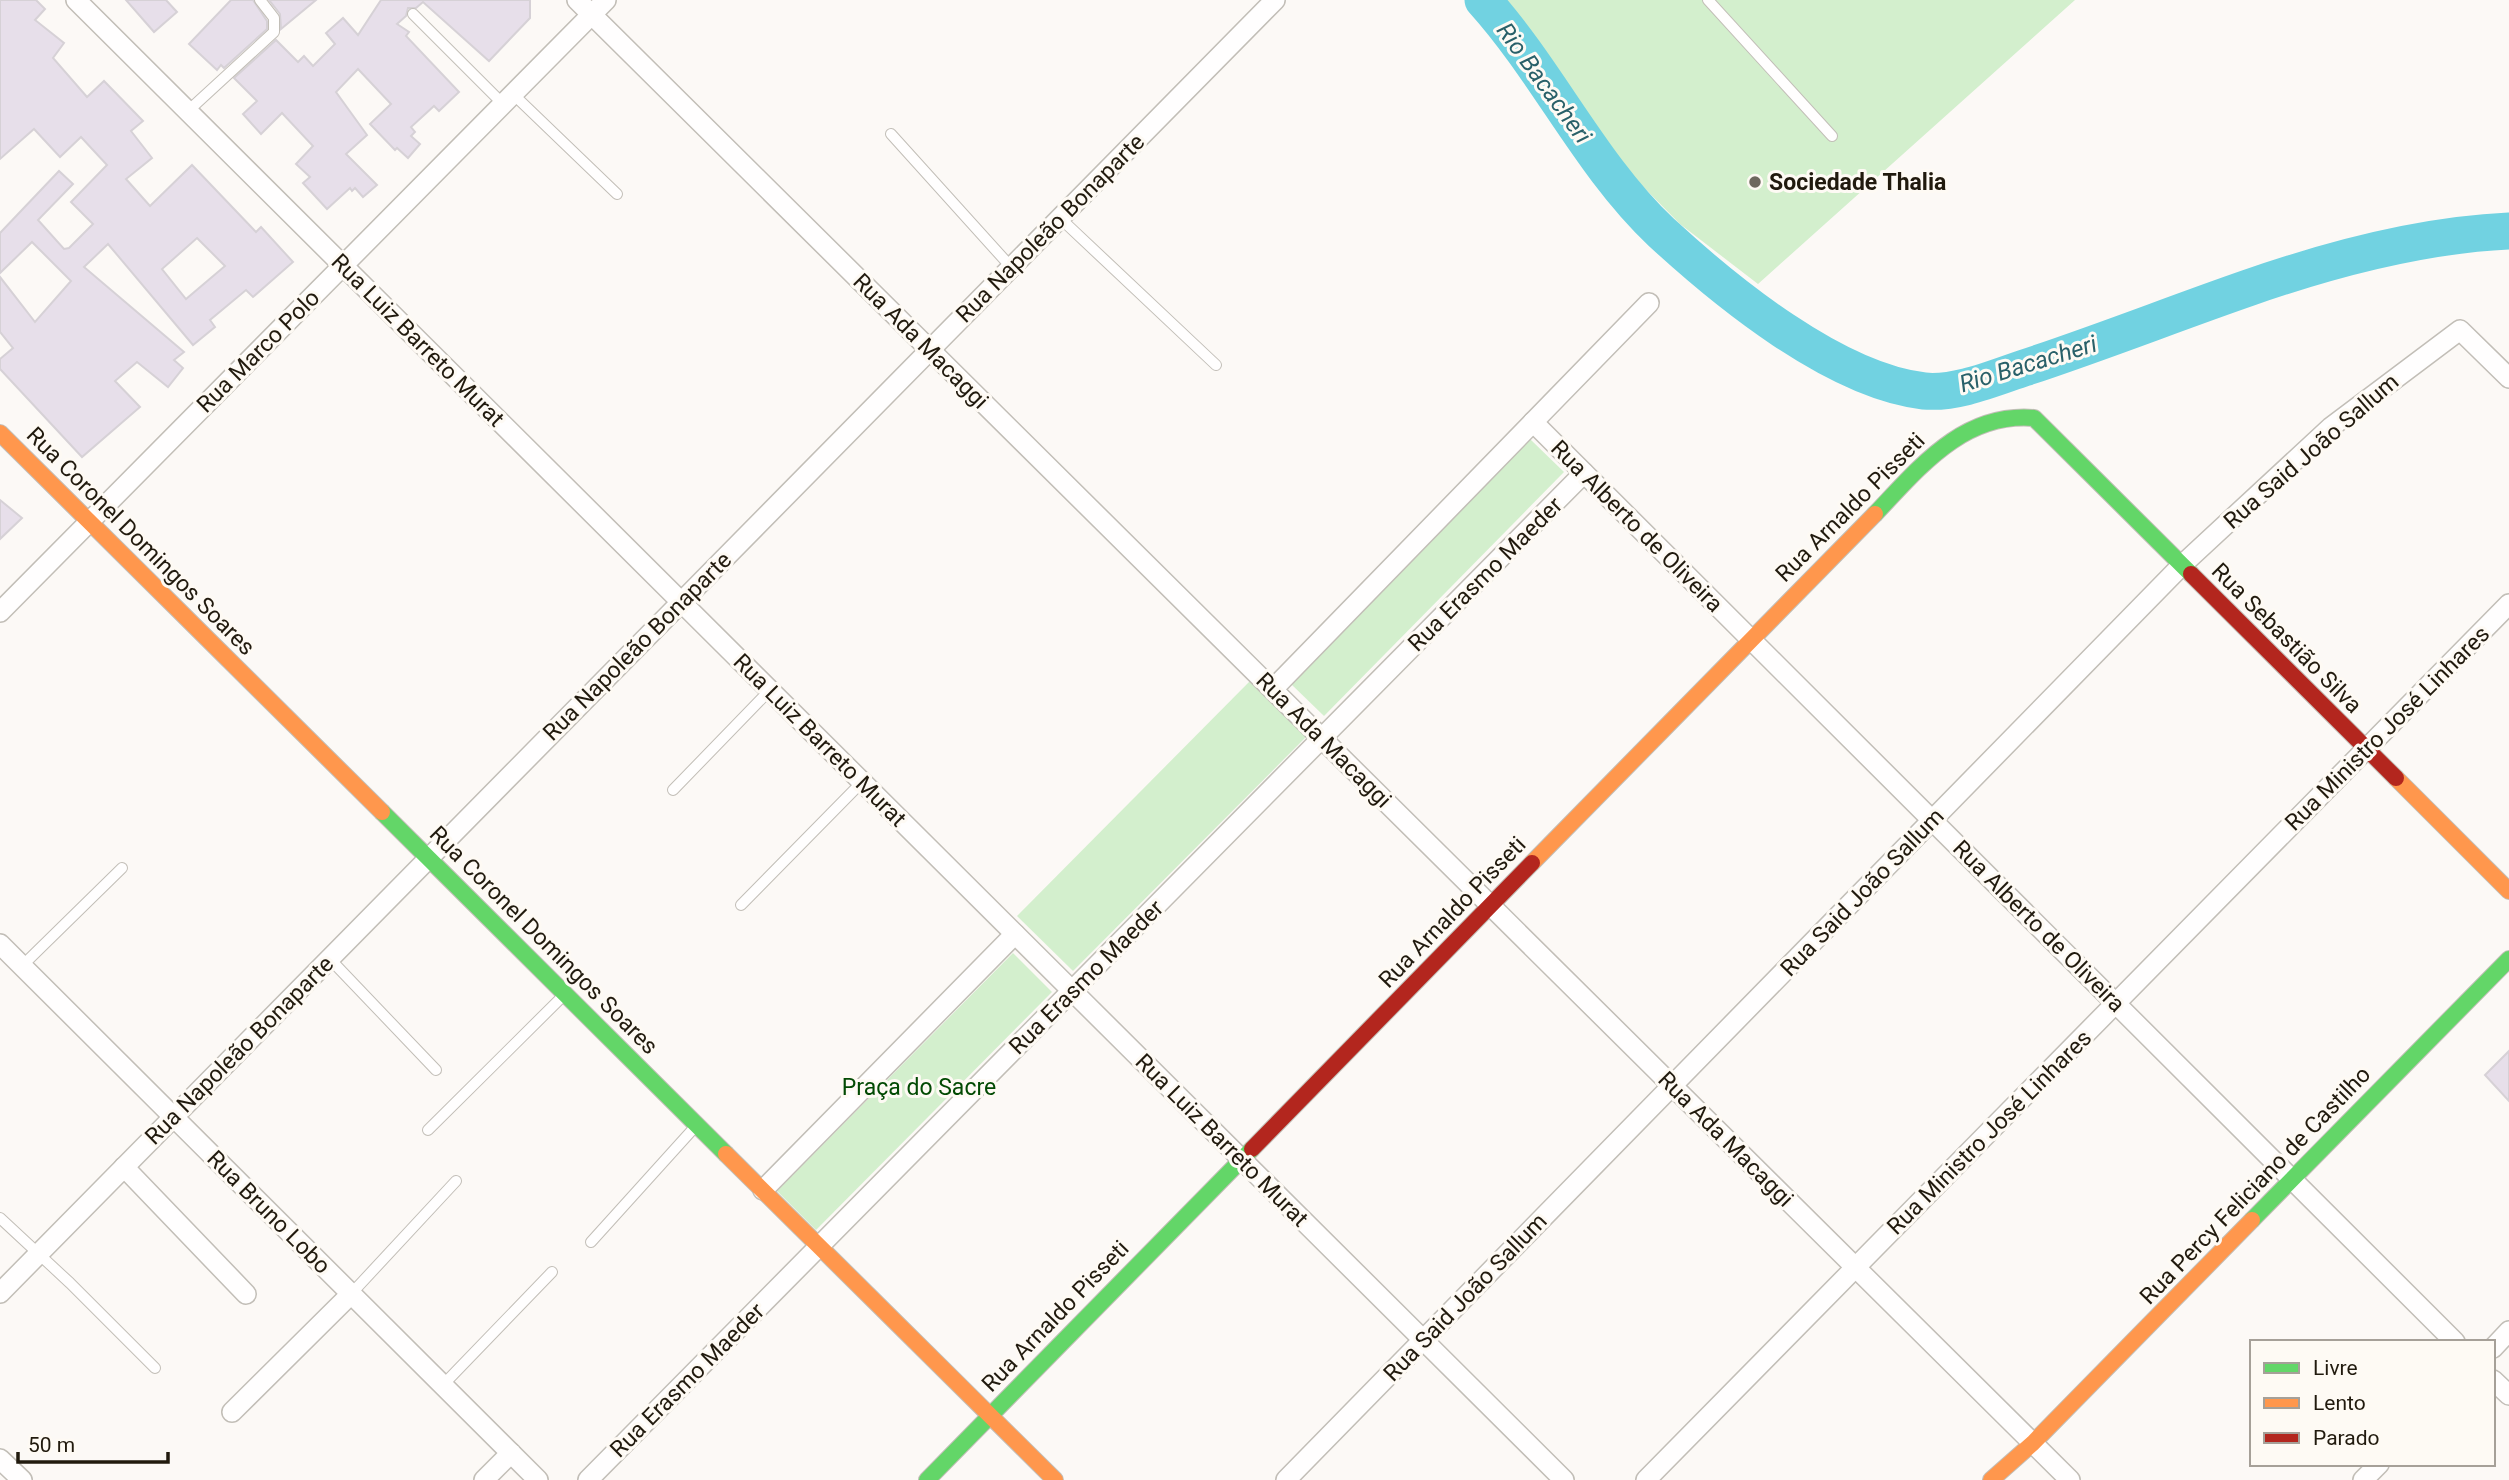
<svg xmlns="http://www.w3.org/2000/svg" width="2509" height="1480" font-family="Roboto,sans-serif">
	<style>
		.green { fill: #d3efcd }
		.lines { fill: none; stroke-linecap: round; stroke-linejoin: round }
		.river { stroke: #71d2e1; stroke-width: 37 }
		.building { fill: #e7dfea; stroke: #d6d1d6; stroke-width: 2; fill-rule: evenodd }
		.lane-casing { stroke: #c2beb7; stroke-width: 12 }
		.street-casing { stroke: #c2beb7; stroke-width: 22 }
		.fast-casing { stroke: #c2beb7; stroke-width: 18 }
		.slow-casing { stroke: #c2beb7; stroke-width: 18 }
		.jam-casing { stroke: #c2beb7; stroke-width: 18 }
		.lane { stroke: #fffefe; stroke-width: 10 }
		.street { stroke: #fffefe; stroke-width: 19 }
		.fast { stroke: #63d668; stroke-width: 16 }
		.slow { stroke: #ff974d; stroke-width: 16 }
		.jam { stroke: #b3261e; stroke-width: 16 }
		.poi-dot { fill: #6e685f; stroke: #fefaf4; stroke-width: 2.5 }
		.labels { text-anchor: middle; stroke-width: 6; stroke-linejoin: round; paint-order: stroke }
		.poi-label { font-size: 23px; font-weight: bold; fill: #211a0e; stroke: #fefaf4; text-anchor: start }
		.street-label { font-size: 23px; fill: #211a0e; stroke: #fefaf4 }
		.park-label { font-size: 23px; fill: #024a03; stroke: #fefaf4 }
		.water-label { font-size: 24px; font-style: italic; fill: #296069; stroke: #fefaf4 }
	</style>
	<rect width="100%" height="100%" fill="#fcf9f6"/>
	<g class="green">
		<polygon points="1499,0 2075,0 1758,284 1680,224 1598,141 1533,41"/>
		<polygon points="1530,439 1564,472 1324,716 1290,683"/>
		<polygon points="1250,681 1306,737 1073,971 1017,916"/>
		<polygon points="1013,953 1052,992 816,1230 777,1191"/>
	</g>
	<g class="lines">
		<path class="river" d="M1483,0C1548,72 1590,165 1661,232C1726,292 1835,381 1924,391C1957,394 1994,378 2024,368C2100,343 2173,314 2248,288C2331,259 2421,235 2509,231"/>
	</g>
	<g class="building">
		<path d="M0,0H36L45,9L35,20L64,43L53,58L87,97L104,81L143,121L131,131L152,158L126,179L150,206L192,165L256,232L261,227L293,262L253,297L246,290L210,320L215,327L193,345L108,244L84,267L184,352L174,360L183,368L168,387L137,362L115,381L140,407L82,457L0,369V359L13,348L0,332V277L35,322L71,281L32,242L0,273V233L59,171L73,184L38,220L64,249L69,248L93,224L71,202L107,165L81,137L60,157L34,129L0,159ZM197,238L225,266L186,299L162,269Z"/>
		<polygon points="126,0 166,0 177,12 154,32"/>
		<polygon points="231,0 253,0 267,21 267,29 224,68 221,65 217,70 189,44"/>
		<polygon points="269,0 316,0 281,29 280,14"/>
		<polygon points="381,0 530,0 530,18 489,61 423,2 416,8 408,8 406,16 397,24 409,32 406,36 459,92 439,111 434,106 411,127 415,132 411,136 420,144 408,158 397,148 395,150 370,124 391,104 358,69 336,92 367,135 346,154 377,185 363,197 355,188 352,191 350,188 327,209 303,183 310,177 296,164 313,146 282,113 261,134 243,114 257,101 234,78 276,40 298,62 304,56 313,66 335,44 326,33 343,18 358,35"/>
		<polygon points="0,500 22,518 0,539"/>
		<polygon points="2509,1051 2509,1101 2485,1075"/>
	</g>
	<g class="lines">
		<g class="lane-casing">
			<g id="lane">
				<polyline points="1708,0 1832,136"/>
				<polyline points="413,14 503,104"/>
				<polyline points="513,94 617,194"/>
				<polyline points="188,111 274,32 274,18 260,0"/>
				<polyline points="891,134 1011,267"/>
				<polyline points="1060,218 1216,365"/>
				<polyline points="673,790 770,690"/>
				<polyline points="741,905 862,782"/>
				<polyline points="329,958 436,1070"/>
				<polyline points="22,966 122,868"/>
				<polyline points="428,1130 565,994"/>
				<polyline points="0,1218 70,1283 155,1368"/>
				<polyline points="591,1242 694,1128"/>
				<polyline points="351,1294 456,1181"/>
				<polyline points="443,1385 552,1272"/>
			</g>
		</g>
		<g class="street-casing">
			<g id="street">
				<polyline points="76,0 1564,1480"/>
				<polyline points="577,0 2070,1480"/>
				<polyline points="1533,422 2455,1342"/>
				<polyline points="0,612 606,0"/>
				<polyline points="1273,689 1649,303"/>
				<polyline points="0,944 538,1480"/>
				<polyline points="124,1167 246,1294"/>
				<polyline points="763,1190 1015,934"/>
				<polyline points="0,1293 1275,0"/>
				<polyline points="2493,1348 2509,1331"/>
				<polyline points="2493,1380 2509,1395"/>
				<polyline points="232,1412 351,1294"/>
				<polyline points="0,1459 22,1480"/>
				<polyline points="484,1480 511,1453"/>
				<polyline points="588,1480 1584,473"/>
				<polyline points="1286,1480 2182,565 2331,427 2460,330 2509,378"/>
				<polyline points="1646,1480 2509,604"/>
				<polyline points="2363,1480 2379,1464"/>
			</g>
		</g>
		<g class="fast-casing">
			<g id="fast">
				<path d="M1875,514C1919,468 1963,412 2034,418L2191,574"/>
				<polyline points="382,812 726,1154"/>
				<polyline points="2252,1220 2509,959"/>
				<polyline points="927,1480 1252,1149"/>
			</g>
		</g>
		<g class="slow-casing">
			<g id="slow">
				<polyline points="0,433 382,812"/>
				<polyline points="2396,778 2509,891"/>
				<polyline points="1532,863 1875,514"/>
				<polyline points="726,1154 1055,1480"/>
				<polyline points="1991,1480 2033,1443 2252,1220"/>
			</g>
		</g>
		<g class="jam-casing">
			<g id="jam">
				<polyline points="2191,574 2396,778"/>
				<polyline points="1252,1149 1532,863"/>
			</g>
		</g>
		<use href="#lane" class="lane"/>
		<use href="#street" class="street"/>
		<use href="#fast" class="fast"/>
		<use href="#slow" class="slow"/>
		<use href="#jam" class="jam"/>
	</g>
	<circle class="poi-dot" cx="1755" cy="182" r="7"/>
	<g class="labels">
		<g class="poi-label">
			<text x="1769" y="190">Sociedade Thalia</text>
		</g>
		<g class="street-label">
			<text transform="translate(1050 228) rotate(-45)" y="8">Rua Napoleão Bonaparte</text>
			<text transform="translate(418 340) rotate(45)" y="8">Rua Luiz Barreto Murat</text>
			<text transform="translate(921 341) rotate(45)" y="8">Rua Ada Macaggi</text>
			<text transform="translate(258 351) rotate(-45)" y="8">Rua Marco Polo</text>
			<text transform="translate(2311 451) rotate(-41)" y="8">Rua Said João Sallum</text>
			<text transform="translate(1850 507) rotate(-45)" y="8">Rua Arnaldo Pisseti</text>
			<text transform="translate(1637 526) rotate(45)" y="8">Rua Alberto de Oliveira</text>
			<text transform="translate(141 541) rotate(45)" y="8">Rua Coronel Domingos Soares</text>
			<text transform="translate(1485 574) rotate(-45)" y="8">Rua Erasmo Maeder</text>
			<text transform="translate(2287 638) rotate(45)" y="8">Rua Sebastião Silva</text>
			<text transform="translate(637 646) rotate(-45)" y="8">Rua Napoleão Bonaparte</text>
			<text transform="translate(2387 728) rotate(-45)" y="8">Rua Ministro José Linhares</text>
			<text transform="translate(820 740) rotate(45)" y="8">Rua Luiz Barreto Murat</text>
			<text transform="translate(1324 740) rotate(45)" y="8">Rua Ada Macaggi</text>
			<text transform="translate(1862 892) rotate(-46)" y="8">Rua Said João Sallum</text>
			<text transform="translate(1452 912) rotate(-46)" y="8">Rua Arnaldo Pisseti</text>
			<text transform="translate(2039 926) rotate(45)" y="8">Rua Alberto de Oliveira</text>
			<text transform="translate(544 940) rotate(45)" y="8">Rua Coronel Domingos Soares</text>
			<text transform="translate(1086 977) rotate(-45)" y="8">Rua Erasmo Maeder</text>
			<text transform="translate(239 1050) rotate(-45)" y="8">Rua Napoleão Bonaparte</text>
			<text transform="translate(1989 1132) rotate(-45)" y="8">Rua Ministro José Linhares</text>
			<text transform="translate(1726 1139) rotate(45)" y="8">Rua Ada Macaggi</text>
			<text transform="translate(1222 1140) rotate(45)" y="8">Rua Luiz Barreto Murat</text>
			<text transform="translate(2255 1185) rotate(-46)" y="8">Rua Percy Feliciano de Castilho</text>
			<text transform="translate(269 1212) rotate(45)" y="8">Rua Bruno Lobo</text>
			<text transform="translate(1465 1297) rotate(-46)" y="8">Rua Said João Sallum</text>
			<text transform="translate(1055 1316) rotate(-46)" y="8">Rua Arnaldo Pisseti</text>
			<text transform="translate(687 1380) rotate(-45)" y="8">Rua Erasmo Maeder</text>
		</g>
		<g class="park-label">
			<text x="919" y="1095">Praça do Sacre</text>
		</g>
		<g class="water-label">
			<text transform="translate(1544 83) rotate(54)" y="8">Rio Bacacheri</text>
			<text transform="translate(2028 364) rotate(-17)" y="8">Rio Bacacheri</text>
		</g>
	</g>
	<rect x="2250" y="1340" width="245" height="126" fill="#fefaf4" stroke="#a6a098" stroke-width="2"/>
	<rect x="2264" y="1363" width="35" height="10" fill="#63d668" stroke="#a6a098" stroke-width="2"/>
	<text x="2313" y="1375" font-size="21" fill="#211a0e">Livre</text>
	<rect x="2264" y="1398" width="35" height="10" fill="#ff974d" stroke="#a6a098" stroke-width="2"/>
	<text x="2313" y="1410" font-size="21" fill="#211a0e">Lento</text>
	<rect x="2264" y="1433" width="35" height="10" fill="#b3261e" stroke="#a6a098" stroke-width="2"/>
	<text x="2313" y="1445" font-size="21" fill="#211a0e">Parado</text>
	<path d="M18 1452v10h150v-10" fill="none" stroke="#211a0e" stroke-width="3.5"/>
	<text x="28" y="1452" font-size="21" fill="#211a0e" stroke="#fefaf4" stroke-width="5" paint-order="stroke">50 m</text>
</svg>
